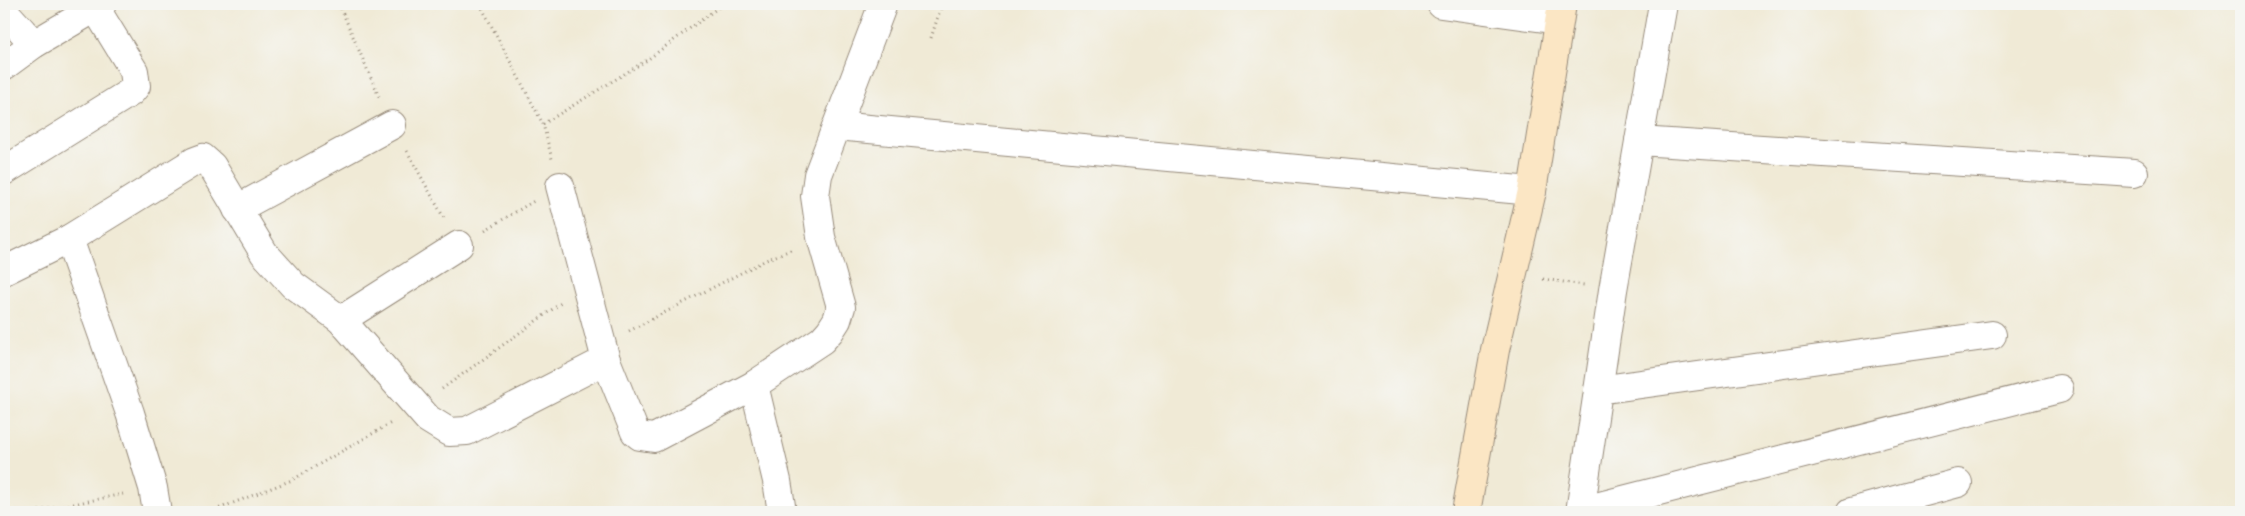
<svg xmlns="http://www.w3.org/2000/svg" width="2245" height="516" font-family="Itim,sans-serif">
	<style>
		.lines { fill: none; stroke-linecap: round; stroke-linejoin: round }
		.street-casing { stroke: #968a7a; stroke-width: 30 }
		.secondary-casing { stroke: #968a7a; stroke-width: 30 }
		.path { stroke: #968a7a; stroke-width: 3; stroke-dasharray: 1 4; stroke-linecap: butt }
		.street { stroke: #fff; stroke-width: 28 }
		.secondary { stroke: #fbe6c4; stroke-width: 28 }
	</style>
	<rect width="100%" height="100%" fill="#f6f6f2"/>
	<filter id="ink" filterUnits="userSpaceOnUse"><feTurbulence type="fractalNoise" baseFrequency=".02" numOctaves="2"/><feDisplacementMap in="SourceGraphic" scale="10" xChannelSelector="R" yChannelSelector="G"/><feConvolveMatrix kernelMatrix="1 2 1 2 8 2 1 2 1" color-interpolation-filters="sRGB"/></filter>
	<filter id="wash" filterUnits="userSpaceOnUse"><feTurbulence type="fractalNoise" baseFrequency=".0096" numOctaves="4" result="noise"/><feDisplacementMap in="SourceGraphic" scale="20" xChannelSelector="R" yChannelSelector="G"/><feGaussianBlur stdDeviation="1.12" result="paint"/><feColorMatrix in="noise" values="0 0 0 0 0 0 0 0 0 0 0 0 0 0 0 0 0 1.4 0 .05"/><feComposite in="paint" operator="in"/></filter>
	<g filter="url(#wash)">
		<rect width="100%" height="100%" fill="#f0ead6"/>
	</g>
	<g filter="url(#ink)">
		<g class="lines">
			<g class="street-casing">
				<g id="street">
					<polyline points="1441,4 1559,20"/>
					<polyline points="4,11 34,44"/>
					<polyline points="4,66 34,44 102,4"/>
					<polyline points="837,126 1532,191"/>
					<polyline points="1639,141 2134,173"/>
					<polyline points="4,171 131,92 136,86 134,71 93,4"/>
					<polyline points="560,186 606,360 635,432 640,436 654,438 754,385 822,340 830,331 837,320 841,307 821,237 815,196 818,175 883,4"/>
					<polyline points="237,209 392,125"/>
					<polyline points="69,239 130,413 153,488 157,512"/>
					<polyline points="4,271 69,239 195,161 203,158 212,166 264,253 293,285 341,320 428,419 449,432 467,431 606,360"/>
					<polyline points="341,320 459,245"/>
					<polyline points="754,385 777,481 782,512"/>
					<polyline points="1598,390 1992,335"/>
					<polyline points="1580,511 2059,389"/>
					<polyline points="1580,512 1613,290 1663,4"/>
					<polyline points="1851,512 1958,483"/>
				</g>
			</g>
			<g class="secondary-casing">
				<polyline id="secondary" points="1466,512 1495,350 1532,191 1562,4"/>
			</g>
			<g class="path">
				<polyline points="339,4 380,99"/>
				<polyline points="480,4 543,124 552,159"/>
				<polyline points="931,38 942,4"/>
				<polyline points="543,124 647,60 723,4"/>
				<polyline points="407,151 445,220"/>
				<polyline points="485,230 534,201"/>
				<polyline points="1543,279 1584,285"/>
				<polyline points="629,331 766,260 793,249"/>
				<polyline points="442,389 561,303"/>
				<polyline points="34,512 123,494"/>
				<polyline points="210,512 292,480 391,423"/>
			</g>
			<use href="#street" class="street"/>
			<use href="#secondary" class="secondary"/>
		</g>
	</g>
	<rect width="2245" height="516" fill="none" stroke="#f6f6f2" stroke-width="20"/>
</svg>
